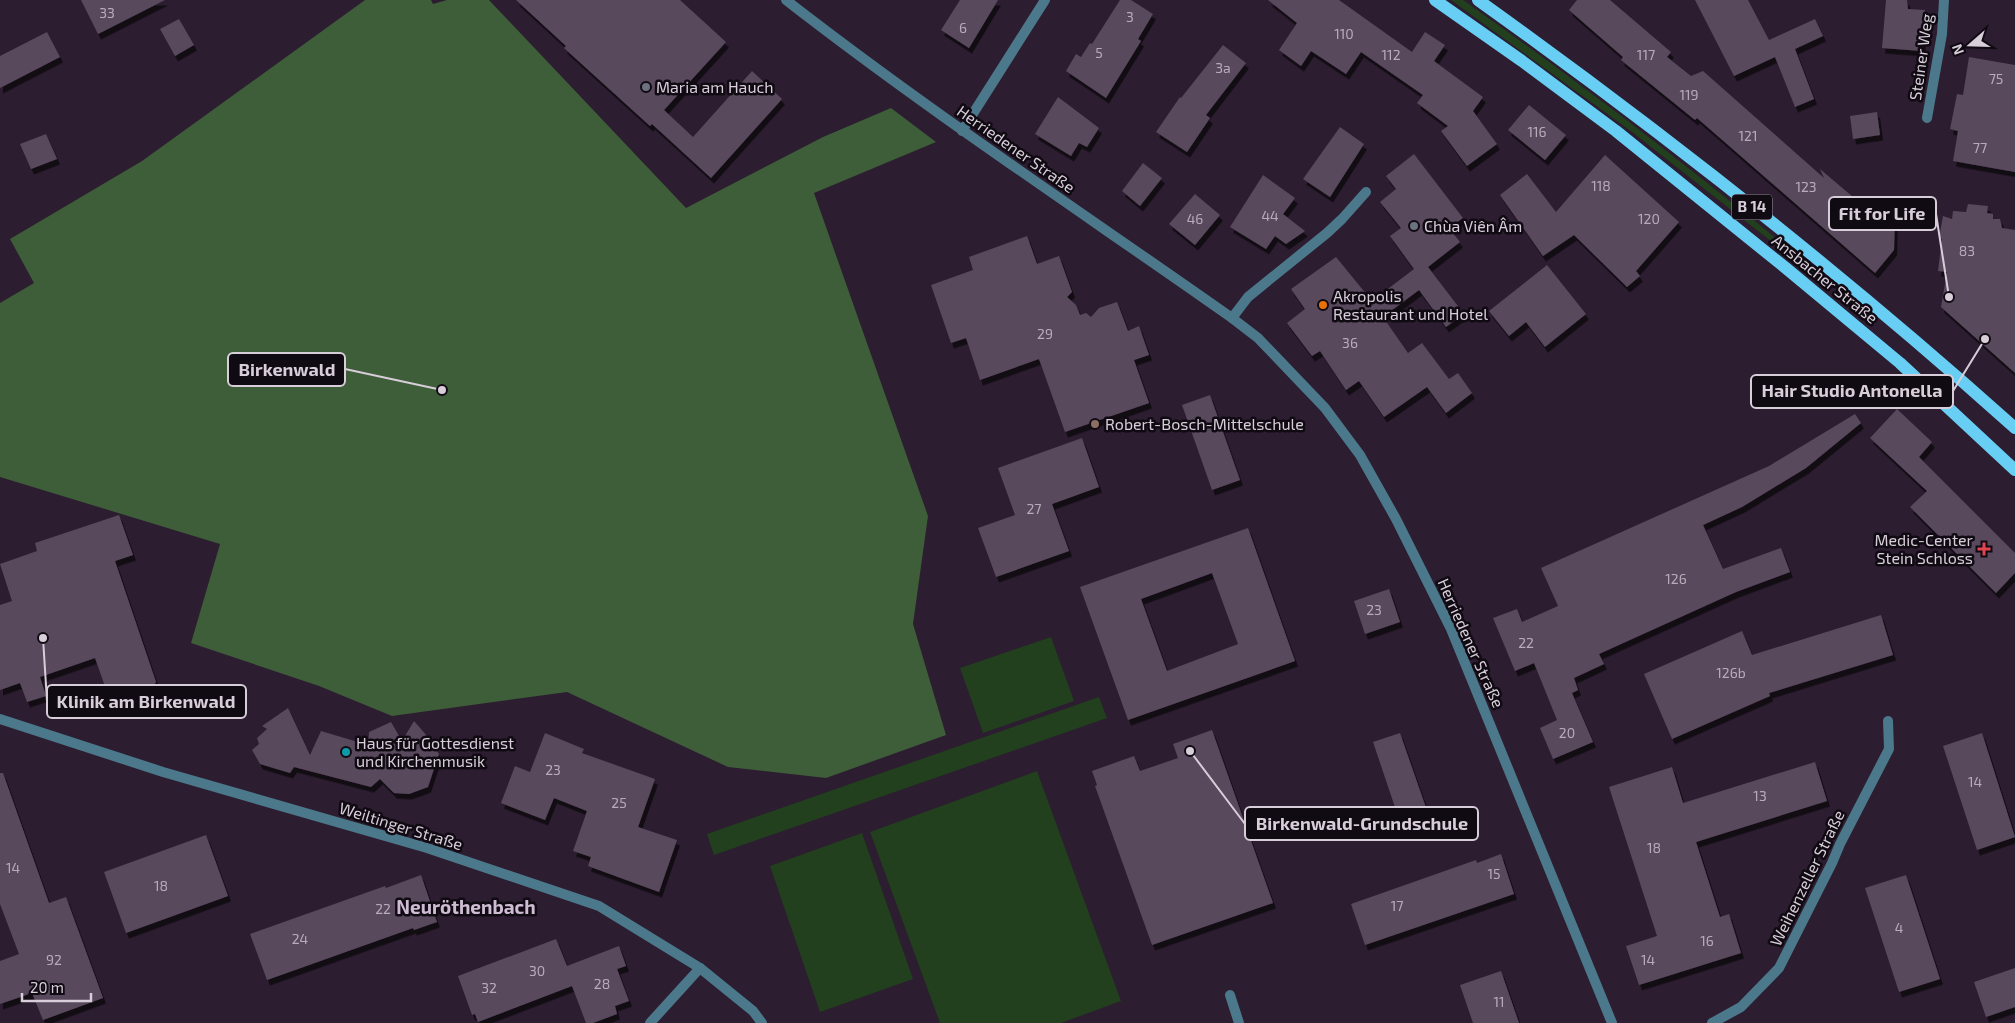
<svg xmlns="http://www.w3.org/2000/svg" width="2015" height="1023" font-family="'Exo 2',sans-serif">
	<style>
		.green { fill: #223f1e }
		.forest { fill: #3e5d39 }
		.building { fill: #59485d; fill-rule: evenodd; filter: url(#shadow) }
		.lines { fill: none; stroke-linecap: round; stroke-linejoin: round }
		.minor { stroke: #4b788a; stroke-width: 10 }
		.primary { stroke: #69cef4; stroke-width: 12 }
		.worship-dot { fill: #6b7280; stroke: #100a12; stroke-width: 2 }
		.food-dot { fill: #e8710a; stroke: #100a12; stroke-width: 2 }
		.education-dot { fill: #8d6e63; stroke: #100a12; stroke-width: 2 }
		.health-dot { fill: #e0444e; stroke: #100a12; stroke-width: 2 }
		.culture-dot { fill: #0f9aa8; stroke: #100a12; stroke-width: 2 }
		.labels { text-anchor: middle; stroke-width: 5; stroke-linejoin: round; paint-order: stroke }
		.number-label { font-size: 14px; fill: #b8acbb }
		.shield { fill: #100a12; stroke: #9c939e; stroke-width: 1 }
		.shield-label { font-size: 15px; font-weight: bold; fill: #d8ceda }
		.street-label { font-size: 16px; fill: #d8ceda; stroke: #100a12 }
		.poi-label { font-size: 16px; fill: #d8ceda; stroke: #100a12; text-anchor: start }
		.quarter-label { font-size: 19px; font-weight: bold; fill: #cfbcd4; stroke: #100a12 }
		.leader { fill: none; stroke: #d8ceda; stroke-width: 2 }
		.callout-dot { fill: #d8ceda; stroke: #100a12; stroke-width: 2 }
		.callout { fill: #100a12; stroke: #d8ceda; stroke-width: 2 }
		.callout-label { font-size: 18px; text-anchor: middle; font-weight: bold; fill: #d8ceda }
	</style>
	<defs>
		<filter id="shadow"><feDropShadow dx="3" dy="5.5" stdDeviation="0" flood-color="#0009"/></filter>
	</defs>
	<rect width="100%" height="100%" fill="#2c1d30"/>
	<g class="green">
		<path d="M1451,0H1463C1587,87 1706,180 1822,276L1818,278L1632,132Z"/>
		<polygon points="1051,637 1074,701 983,733 960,668"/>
		<polygon points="1099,697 1107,718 714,855 707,834"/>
		<polygon points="1037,771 1121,1001 1061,1023 940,1023 870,832"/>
		<polygon points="862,833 913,979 820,1012 770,866"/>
	</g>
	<polygon class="forest" points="365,0 431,0 433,4 447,0 489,0 686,208 823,137 891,108 936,142 814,193 928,516 913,624 946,735 826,778 728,767 567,692 392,716 319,686 191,643 220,544 0,477 0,303 34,283 10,239 142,161"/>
	<g class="building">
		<polygon points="81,0 165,0 98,34"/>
		<polygon points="516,0 680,0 726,42 664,110 693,137 752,71 782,99 711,178 652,124 650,126 564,48 566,46"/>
		<polygon points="960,0 998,0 969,48 941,30"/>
		<polygon points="1120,0 1131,0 1153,14 1138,39 1141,41 1106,98 1066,71 1076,54 1081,57 1090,43 1092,44"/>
		<polygon points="1268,0 1339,0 1412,52 1425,32 1445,45 1434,61 1483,97 1473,111 1497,144 1467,166 1441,131 1448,126 1417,103 1423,95 1361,52 1346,74 1311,51 1301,66 1279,50 1297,23"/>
		<polygon points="1577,0 1610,0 1671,52 1667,57 1691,76 1703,71 1824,178 1820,169 1866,208 1875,197 1895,215 1894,250 1875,273 1697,118 1695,120 1621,60 1623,57 1569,10"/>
		<polygon points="1695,0 1748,0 1769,40 1815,19 1823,36 1795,49 1814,99 1795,107 1775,57 1734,76"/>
		<polygon points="1886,0 1907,0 1908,9 1925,10 1922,51 1882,48"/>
		<polygon points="179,19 194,45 175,56 160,29"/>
		<polygon points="47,32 60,57 0,88 0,56"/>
		<polygon points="1223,45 1246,63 1206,115 1210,118 1187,152 1156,132 1180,97 1181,98"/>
		<polygon points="1969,57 2015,65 2015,172 1953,161 1958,131 1950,129 1957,94 1963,95"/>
		<polygon points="1058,97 1099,128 1087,147 1079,143 1071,156 1035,134"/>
		<polygon points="1529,105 1566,135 1545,160 1508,130"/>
		<polygon points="1877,112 1880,135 1853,139 1850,116"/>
		<polygon points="1340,127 1364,144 1330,197 1303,179"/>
		<polygon points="46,134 57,159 31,169 20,144"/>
		<polygon points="1414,154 1463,218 1449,228 1460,242 1428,267 1464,314 1446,327 1419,290 1383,317 1408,353 1422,343 1449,379 1458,373 1472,393 1446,413 1427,387 1384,417 1359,381 1346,390 1320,351 1312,356 1287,323 1305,309 1291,289 1336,257 1372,301 1414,269 1390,236 1401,228 1380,202 1396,189 1386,176"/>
		<polygon points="1605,155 1679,222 1636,271 1640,276 1627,287 1574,235 1543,256 1500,195 1527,174 1556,212"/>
		<polygon points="1143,163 1162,178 1140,206 1122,191"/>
		<polygon points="1263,175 1295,198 1283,214 1305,231 1286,244 1275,236 1266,249 1230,227"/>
		<polygon points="1195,194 1220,215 1195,245 1169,224"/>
		<polygon points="1968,204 1988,206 1987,213 1993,214 1993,219 2000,219 2002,228 2015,230 2015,373 1941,307 1947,272 1938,271 1942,239 1939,238 1943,216 1952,219 1953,211 1966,212"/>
		<polygon points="1027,236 1037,264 1059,256 1072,292 1067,297 1076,305 1080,315 1086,313 1091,317 1099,308 1117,302 1128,331 1139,326 1149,355 1134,360 1149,403 1065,432 1039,359 980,380 966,338 951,343 931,285 973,270 969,257"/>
		<polygon points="1547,265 1586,314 1545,347 1526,322 1509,336 1489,311"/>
		<polygon points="1210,395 1240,480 1212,490 1182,405"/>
		<polygon points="1897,409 1932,442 1919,457 2015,553 2015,573 1996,593 1910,507 1927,491 1870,438"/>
		<polygon points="1855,414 1861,423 1806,468 1742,507 1703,525 1723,569 1781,548 1790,572 1736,592 1599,654 1604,664 1574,678 1578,690 1572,693 1593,742 1553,759 1540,728 1557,720 1534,663 1515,671 1493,618 1517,609 1522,622 1558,606 1541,568 1769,466"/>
		<polygon points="1082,438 1099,487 1052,504 1069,551 996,577 978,528 1015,515 998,468"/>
		<polygon points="119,515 133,555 115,561 156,682 149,694 129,701 127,707 114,712 95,658 40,677 46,696 27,702 20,683 0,690 0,605 12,601 0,564 37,551 35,543"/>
		<path d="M1248,528L1295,661L1128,720L1080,587ZM1212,573L1238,644L1167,671L1141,599Z"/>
		<polygon points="1389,589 1400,622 1365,634 1354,601"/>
		<polygon points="1881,615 1893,655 1769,693 1770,696 1672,739 1644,674 1742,631 1752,655"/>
		<polygon points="288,708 310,755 321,731 368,745 369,732 391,722 402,741 414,721 427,736 439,754 428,787 409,794 394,793 380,779 371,787 294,767 290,773 260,764 252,750 259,744 257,738 267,729 262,726"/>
		<polygon points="1212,730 1273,903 1152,945 1095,786 1097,785 1092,771 1134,756 1140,771 1178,758 1173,744"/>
		<polygon points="545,733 584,749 582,753 655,779 638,827 677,840 659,892 588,866 591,857 573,851 587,811 554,798 545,820 501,803 515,766 530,772"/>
		<polygon points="1400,733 1432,825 1404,834 1373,742"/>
		<polygon points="1982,733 2015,837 1977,850 1943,746"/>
		<polygon points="1815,762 1827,801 1696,842 1720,917 1729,914 1741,953 1639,985 1626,946 1657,936 1609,787 1672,767 1683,803"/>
		<polygon points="0,773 3,773 49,903 66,897 103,998 43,1020 32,993 0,1004 0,961 19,954 0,904"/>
		<polygon points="206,835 228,896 126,933 104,872"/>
		<polygon points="1501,854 1514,894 1365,945 1351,904 1476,860 1477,863"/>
		<polygon points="421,875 437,922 414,930 413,928 267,980 250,934 385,886 386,888"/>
		<polygon points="1906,875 1940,979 1899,992 1865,888"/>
		<polygon points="556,939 567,966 619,946 626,966 617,969 629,1001 615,1006 617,1014 593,1023 586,1023 572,986 478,1022 475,1014 472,1015 458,976"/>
		<polygon points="2015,968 2015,1007 1986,1017 1974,982"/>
		<polygon points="1501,971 1519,1023 1473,1023 1460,985"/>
	</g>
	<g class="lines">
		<g class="minor">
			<path d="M786,0C930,112 1083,213 1232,318L1258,338L1325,408L1360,455L1396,519L1451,629L1612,1023"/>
			<polyline points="1927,118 1942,34 1944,0"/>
			<polyline points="962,131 1045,0"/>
			<polyline points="1232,318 1248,297 1327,233 1342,219 1366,192"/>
			<polyline points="0,719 163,772 427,848 599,906 700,968 753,1011 762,1023"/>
			<polyline points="1230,995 1239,1023"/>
			<polyline points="650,1023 700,968"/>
			<polyline points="1712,1023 1741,1007 1779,968 1832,863 1840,844 1889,749 1888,721"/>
		</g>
		<g class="primary">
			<polyline points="1435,0 1522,61 1616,131 1787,269 1900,363 2015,470"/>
			<path d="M1478,0C1664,133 1844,275 2015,428"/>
		</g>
	</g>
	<g class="worship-dot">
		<circle cx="646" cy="87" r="5"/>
		<circle cx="1414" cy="226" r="5"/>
	</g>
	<circle class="food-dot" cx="1323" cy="305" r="5"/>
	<circle class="education-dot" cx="1095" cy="424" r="5"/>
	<path class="health-dot" d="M1981.5 541.5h5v5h5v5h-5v5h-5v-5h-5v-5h5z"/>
	<circle class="culture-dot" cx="346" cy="752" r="5"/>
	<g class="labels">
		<g class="number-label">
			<text x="107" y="18">33</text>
			<text x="1130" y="22">3</text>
			<text x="963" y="33">6</text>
			<text x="1344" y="39">110</text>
			<text x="1099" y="58">5</text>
			<text x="1391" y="60">112</text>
			<text x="1646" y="60">117</text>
			<text x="1223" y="73">3a</text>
			<text x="1996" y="84">75</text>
			<text x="1689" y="100">119</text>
			<text x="1537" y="137">116</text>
			<text x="1748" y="141">121</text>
			<text x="1980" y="153">77</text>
			<text x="1601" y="191">118</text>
			<text x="1806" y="192">123</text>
			<text x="1270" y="221">44</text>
			<text x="1195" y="224">46</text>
			<text x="1649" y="224">120</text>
			<text x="1967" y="256">83</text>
			<text x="1045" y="339">29</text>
			<text x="1350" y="348">36</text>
			<text x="1034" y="514">27</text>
			<text x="1676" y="584">126</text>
			<text x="1374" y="615">23</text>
			<text x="1526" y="648">22</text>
			<text x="1731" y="678">126b</text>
			<text x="1567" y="738">20</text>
			<text x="553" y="775">23</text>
			<text x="1975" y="787">14</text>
			<text x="1760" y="801">13</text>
			<text x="619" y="808">25</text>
			<text x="1654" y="853">18</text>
			<text x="13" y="873">14</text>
			<text x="1494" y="879">15</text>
			<text x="161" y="891">18</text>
			<text x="1397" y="911">17</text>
			<text x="383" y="914">22</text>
			<text x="1899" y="933">4</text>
			<text x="300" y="944">24</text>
			<text x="1707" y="946">16</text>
			<text x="54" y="965">92</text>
			<text x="1648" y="965">14</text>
			<text x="537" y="976">30</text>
			<text x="602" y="989">28</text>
			<text x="489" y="993">32</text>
			<text x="1499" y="1007">11</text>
		</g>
		<rect class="shield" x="1732" y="194.5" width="40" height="25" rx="4"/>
		<g class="shield-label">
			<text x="1752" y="212">B 14</text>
		</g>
		<g class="street-label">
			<text transform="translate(1921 57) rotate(-82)" y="6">Steiner Weg</text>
			<text transform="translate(1016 149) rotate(35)" y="6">Herriedener Straße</text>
			<text transform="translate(1825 279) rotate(39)" y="6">Ansbacher Straße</text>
			<text transform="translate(1471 643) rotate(66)" y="6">Herriedener Straße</text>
			<text transform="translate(401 826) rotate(17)" y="6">Weiltinger Straße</text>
			<text transform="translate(1807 878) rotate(-64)" y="6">Weihenzeller Straße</text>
		</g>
		<g class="poi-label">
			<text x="656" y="93">Maria am Hauch</text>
			<text x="1424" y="232">Chùa Viên Âm</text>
			<text x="1333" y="302">Akropolis<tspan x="1333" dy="18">Restaurant und Hotel</tspan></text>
			<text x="1105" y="430">Robert-Bosch-Mittelschule</text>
			<text x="1973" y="546" text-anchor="end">Medic-Center<tspan x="1973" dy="18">Stein Schloss</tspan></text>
			<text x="356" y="749">Haus für Gottesdienst<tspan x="356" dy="18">und Kirchenmusik</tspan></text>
		</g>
		<g class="quarter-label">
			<text x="466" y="914">Neuröthenbach</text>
		</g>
	</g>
	<path class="leader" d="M1949 297L1936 214M442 390L345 369M1985 339L1953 391M43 638L47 701M1190 751L1245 824"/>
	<g class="callout-dot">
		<circle cx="1949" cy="297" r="5"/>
		<circle cx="442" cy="390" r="5"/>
		<circle cx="1985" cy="339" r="5"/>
		<circle cx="43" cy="638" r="5"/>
		<circle cx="1190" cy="751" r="5"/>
	</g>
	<g class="callout">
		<rect x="1829" y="197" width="107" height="33" rx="5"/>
		<rect x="228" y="353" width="117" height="33" rx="5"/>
		<rect x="1751" y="375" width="202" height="33" rx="5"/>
		<rect x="47" y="685" width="199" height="33" rx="5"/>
		<rect x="1245" y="807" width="233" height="33" rx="5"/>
	</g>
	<g class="callout-label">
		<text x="1882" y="220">Fit for Life</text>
		<text x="287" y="376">Birkenwald</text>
		<text x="1852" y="397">Hair Studio Antonella</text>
		<text x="146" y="708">Klinik am Birkenwald</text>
		<text x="1362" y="830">Birkenwald-Grundschule</text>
	</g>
	<g transform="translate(1970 45) rotate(250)" stroke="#100a12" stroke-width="4" paint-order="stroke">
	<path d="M0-4L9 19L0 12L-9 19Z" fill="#d8ceda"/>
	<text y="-8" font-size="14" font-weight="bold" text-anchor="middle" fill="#d8ceda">N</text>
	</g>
	<path d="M22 993v8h69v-8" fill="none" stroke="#d8ceda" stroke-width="2.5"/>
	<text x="30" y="993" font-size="15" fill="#d8ceda" stroke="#100a12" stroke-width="4" paint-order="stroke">20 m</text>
</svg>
